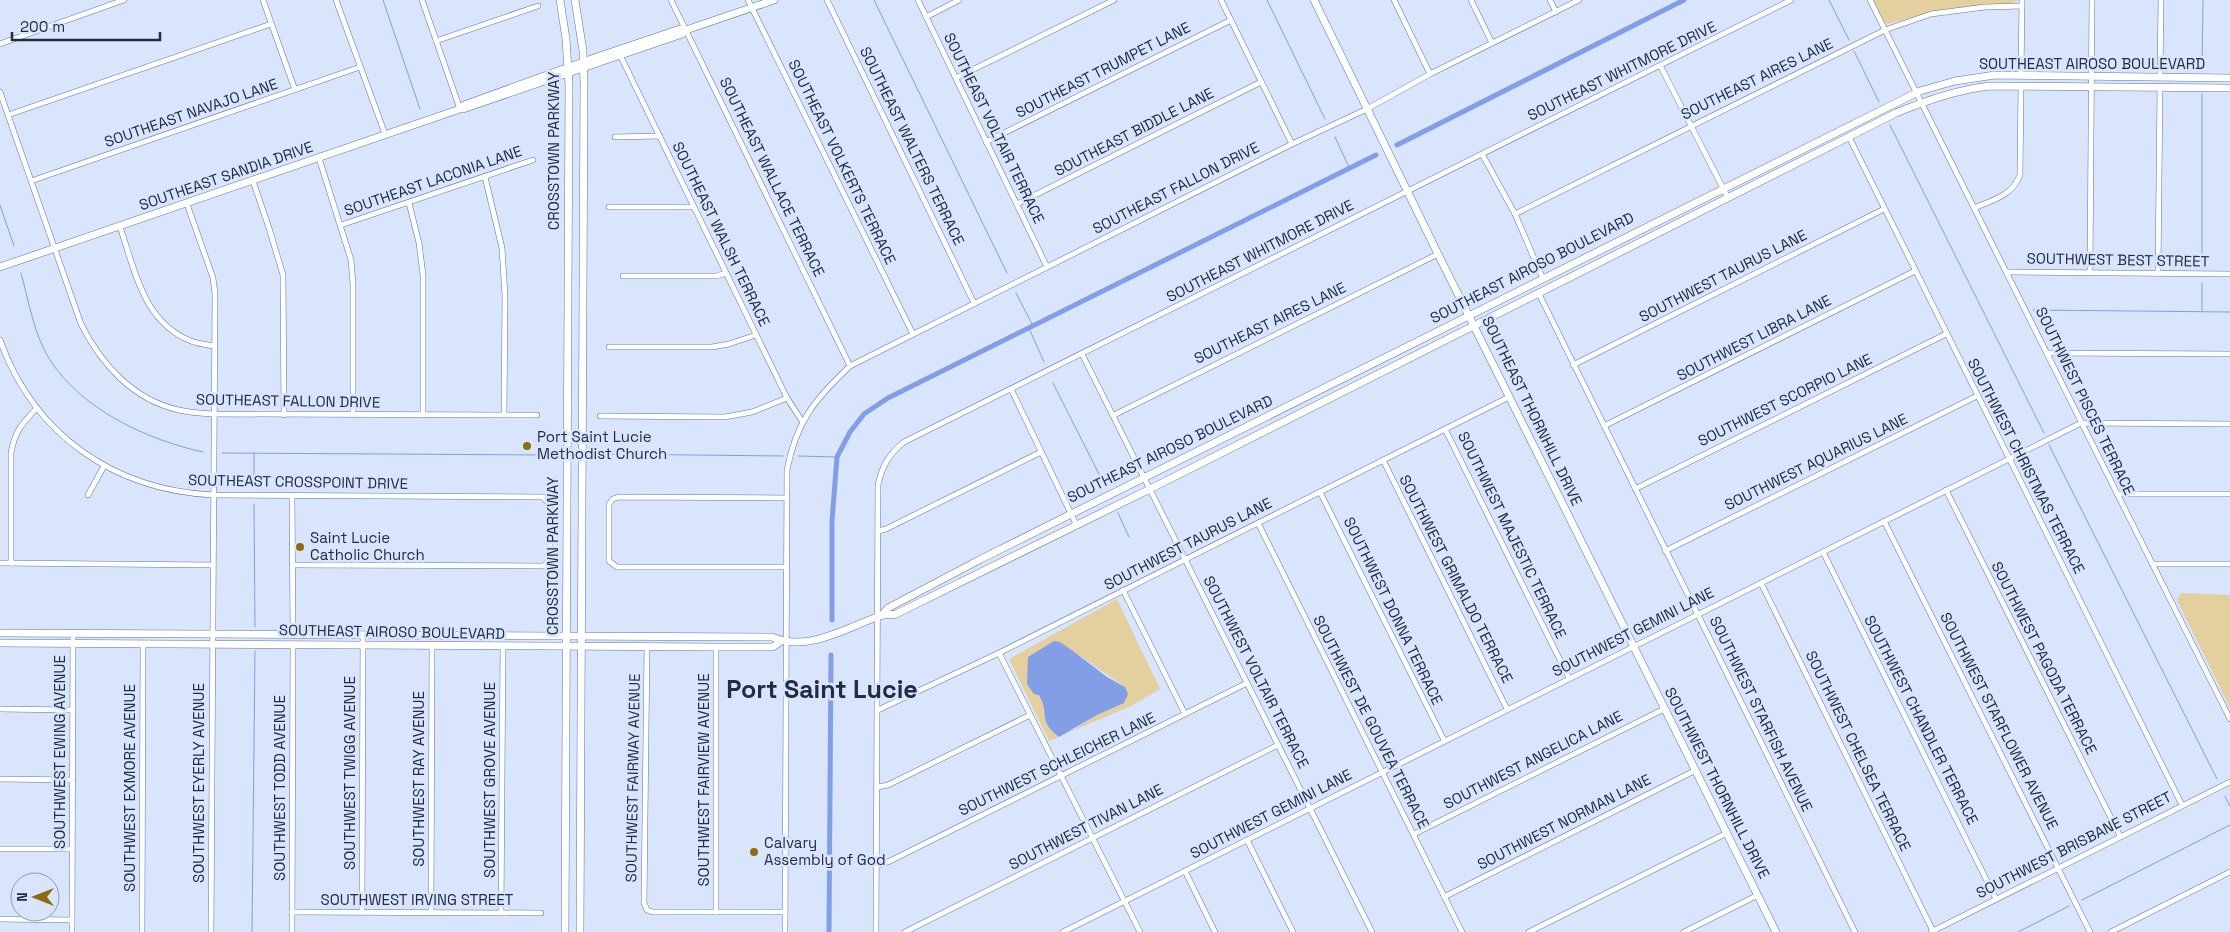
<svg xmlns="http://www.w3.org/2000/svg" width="2230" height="932" font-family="'Space Grotesk',sans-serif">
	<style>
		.green { fill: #e4cf9f }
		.water { fill: #819ee6 }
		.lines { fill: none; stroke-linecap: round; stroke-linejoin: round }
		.stream { stroke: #819ee6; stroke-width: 1 }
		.canal { stroke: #819ee6; stroke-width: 5 }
		.street-casing { stroke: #5d73aa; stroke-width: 6 }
		.secondary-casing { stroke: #5d73aa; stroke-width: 8 }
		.street { stroke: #fff; stroke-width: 5 }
		.secondary { stroke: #fff; stroke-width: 7 }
		.poi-dot { fill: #8d6c0f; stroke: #d9e4fd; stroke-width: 2 }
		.labels { text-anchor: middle; stroke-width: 5; stroke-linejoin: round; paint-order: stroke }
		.street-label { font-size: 15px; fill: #222c43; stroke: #d9e4fd }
		.poi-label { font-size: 15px; fill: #222c43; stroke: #d9e4fd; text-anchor: start }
		.town-label { font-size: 25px; font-weight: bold; fill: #222c43; stroke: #d9e4fd }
	</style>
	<rect width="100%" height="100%" fill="#d9e4fd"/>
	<g class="green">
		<polygon points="1873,0 2018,0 2013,3 1945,9 1888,24 1884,22"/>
		<polygon points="2181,593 2230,595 2230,708 2177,600"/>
		<path d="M1117,599L1160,689L1131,706L1070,732L1097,715L1124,703L1125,687L1060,642L1039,694C1050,714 1037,720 1059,737L1049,741L1009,659Z"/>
	</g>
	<path class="water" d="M1054,641L1060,642L1073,651L1107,677L1125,687L1128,694L1124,703L1097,715L1059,737C1037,720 1050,714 1039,695L1034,694L1027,684L1028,657Z"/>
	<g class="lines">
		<g class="stream">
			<polyline points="383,0 420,109"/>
			<polyline points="874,0 1007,273"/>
			<polyline points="1267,0 1325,119"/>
			<polyline points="1829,0 1849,40"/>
			<polyline points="1854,51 1879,102"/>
			<polyline points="2202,71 2203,0"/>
			<polyline points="1890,125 2044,433"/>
			<polyline points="1335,137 1349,167"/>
			<polyline points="0,205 14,246"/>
			<polyline points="2202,266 2202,94"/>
			<path d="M21,273C29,302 34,335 50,360C82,410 148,440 203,452"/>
			<polyline points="1016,293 1033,326"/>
			<polyline points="2033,310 2230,312"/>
			<polyline points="2202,312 2202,283"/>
			<polyline points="1029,328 1044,362"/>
			<polyline points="1053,383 1106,488"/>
			<polyline points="2049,445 2217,779"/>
			<polyline points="222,453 544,455"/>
			<polyline points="603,454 783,456"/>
			<polyline points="798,456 837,457"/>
			<polyline points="254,485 254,453"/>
			<polyline points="254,504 255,627"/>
			<polyline points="1118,513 1129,537"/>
			<polyline points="2225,796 2230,806"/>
			<polyline points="2082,900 2230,825"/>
			<polyline points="252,932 255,651"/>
			<polyline points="2018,932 2069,906"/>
		</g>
		<g class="canal">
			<polyline points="1397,145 1684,0"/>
			<polyline points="832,620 832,521 837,457 850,432 864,414 888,398 1376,155"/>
			<polyline points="829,932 831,655"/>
		</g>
		<g class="street-casing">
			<g id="street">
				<polyline points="263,0 295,90"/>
				<polyline points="336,0 385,134"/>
				<polyline points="422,0 460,109"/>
				<polyline points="671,0 850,366"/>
				<polyline points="748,0 913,334"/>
				<polyline points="827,0 974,303"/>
				<polyline points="918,0 1047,267"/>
				<polyline points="1221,0 1292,144"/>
				<polyline points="1394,0 1430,74"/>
				<polyline points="1471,0 1492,43"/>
				<polyline points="1550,0 1556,12"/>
				<polyline points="1870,0 2230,719"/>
				<polyline points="926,17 959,0"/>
				<polyline points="436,41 538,6"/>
				<polyline points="0,44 124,0"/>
				<polyline points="621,57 787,398 802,421"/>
				<polyline points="1661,67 1728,198"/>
				<polyline points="2021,75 2022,0"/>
				<polyline points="2160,77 2161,0"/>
				<polyline points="956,78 1114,0"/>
				<path d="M0,92L81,324C101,364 133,400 179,410C190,413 202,413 214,414L537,415"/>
				<polyline points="8,115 271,24"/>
				<polyline points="615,137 660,136"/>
				<polyline points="1849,137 2182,805"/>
				<polyline points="986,142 1231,20"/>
				<polyline points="1482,154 1515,214 1543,279"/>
				<polyline points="319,158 351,260 353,284 353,415"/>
				<polyline points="485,177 502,248 505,296 504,415"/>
				<polyline points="31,181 360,67"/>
				<polyline points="253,181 269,228 283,275 284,415"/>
				<polyline points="409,203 419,243 423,275 423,415"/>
				<polyline points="187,204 213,278 215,294 211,932"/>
				<polyline points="1017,204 1261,82"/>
				<polyline points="609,207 694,207"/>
				<path d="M1974,208C1993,200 2012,196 2020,175L2021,86"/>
				<polyline points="1515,214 1885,30 1931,14 1985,7 2022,6"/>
				<polyline points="341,225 533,160"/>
				<path d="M120,227C135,270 143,322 191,341C198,344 206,344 213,346"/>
				<polyline points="2007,272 2230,274"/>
				<polyline points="2090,272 2092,0"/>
				<polyline points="2158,273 2160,88"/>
				<polyline points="623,276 716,276 726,273"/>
				<polyline points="1538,292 1855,932"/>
				<path d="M0,340C34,435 114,490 213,495L543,497L550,506V559L544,566L294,565"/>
				<polyline points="609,347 712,347 729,344 756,335"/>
				<polyline points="2047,353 2230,354"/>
				<polyline points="1082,354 1372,932"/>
				<polyline points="1573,365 1884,209"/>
				<polyline points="1011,389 1076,524"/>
				<polyline points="1114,415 1438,254"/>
				<polyline points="600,416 725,417 752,412 787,398"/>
				<polyline points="1604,426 1915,271"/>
				<polyline points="1445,429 1569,678"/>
				<polyline points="1383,460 1507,709"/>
				<polyline points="1635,489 1946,334"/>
				<polyline points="1946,490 2120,836"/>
				<polyline points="1320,492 1444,740"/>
				<polyline points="2117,494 2230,494"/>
				<polyline points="88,495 104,466"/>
				<polyline points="292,495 293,634"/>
				<polyline points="786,498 618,497 613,499 609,504 609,561 617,567 786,567"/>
				<polyline points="1884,521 2090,932"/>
				<polyline points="1258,523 1462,932"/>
				<polyline points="878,531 886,529 1041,452"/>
				<polyline points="1665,551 1977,396"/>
				<polyline points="1823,552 1996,899"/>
				<polyline points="0,563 213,565"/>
				<path d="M11,563V453C15,431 21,425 36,409"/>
				<polyline points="2152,564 2230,564"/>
				<polyline points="1761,583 1933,931"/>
				<polyline points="1123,590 1185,714"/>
				<polyline points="647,647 644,903 647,910 652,912 785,912"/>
				<polyline points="999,653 1140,932"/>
				<polyline points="0,709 72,710"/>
				<polyline points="878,710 999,653 1509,397"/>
				<polyline points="0,779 73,780"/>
				<polyline points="878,787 888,785 1030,715"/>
				<polyline points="1414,834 1664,709"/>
				<polyline points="1247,840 1293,932"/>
				<polyline points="0,849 72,849"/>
				<polyline points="877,866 888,862 1247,683"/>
				<polyline points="1185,871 1215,932"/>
				<polyline points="1444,897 1696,770"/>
				<polyline points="292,912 541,913"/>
				<polyline points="362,912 363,634"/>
				<polyline points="716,912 716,647"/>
				<polyline points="431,913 432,645"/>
				<polyline points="501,913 503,647"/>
				<polyline points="0,919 72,920"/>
				<polyline points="72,932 73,633"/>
				<polyline points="142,932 143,644"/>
				<polyline points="292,932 293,644"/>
				<path d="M785,932L787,470C796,422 815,399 850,366L1292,144L1367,109L1430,74L1579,0"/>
				<path d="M876,932L878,485C882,466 889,454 904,442L1791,0"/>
				<polyline points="905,932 1278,745"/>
				<polyline points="1063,932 2081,423 2230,424"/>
				<polyline points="1529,932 1727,833"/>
				<polyline points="1684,932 1758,895"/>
				<polyline points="1931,932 2230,782"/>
				<polyline points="2111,932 2230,872"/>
			</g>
		</g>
		<g class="secondary-casing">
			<g id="secondary">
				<polyline points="560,0 566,39 569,85 565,932"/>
				<polyline points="575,0 583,51 584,83 580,932"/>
				<polyline points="1314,0 1438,254 1776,932"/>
				<polyline points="463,109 682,34 686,30"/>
				<polyline points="0,267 460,109 464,105 594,58 680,29 686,30 774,0"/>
				<polyline points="882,615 888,608 981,559 1920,91 1955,81 1995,75 2230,78"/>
				<path d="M0,633L772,637C808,653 847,627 880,616C885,614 891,615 896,614L1150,489L1896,113C1927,100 1956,90 1989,86L2230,88"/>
				<polyline points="0,643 716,647 773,647 781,641"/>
			</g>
		</g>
		<use href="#street" class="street"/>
		<use href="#secondary" class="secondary"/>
	</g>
	<g class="poi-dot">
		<circle cx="527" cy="446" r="5"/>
		<circle cx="300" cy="547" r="5"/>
		<circle cx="754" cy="852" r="5"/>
	</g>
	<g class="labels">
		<g class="street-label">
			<text x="2092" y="69">SOUTHEAST AIROSO BOULEVARD</text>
			<text transform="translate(1103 70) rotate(-27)" y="5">SOUTHEAST TRUMPET LANE</text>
			<text transform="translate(1622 71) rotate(-26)" y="5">SOUTHEAST WHITMORE DRIVE</text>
			<text transform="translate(1757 79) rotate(-26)" y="5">SOUTHEAST AIRES LANE</text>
			<text transform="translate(191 113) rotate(-19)" y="5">SOUTHEAST NAVAJO LANE</text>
			<text transform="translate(994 128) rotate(64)" y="5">SOUTHEAST VOLTAIR TERRACE</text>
			<text transform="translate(1134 132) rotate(-27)" y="5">SOUTHEAST BIDDLE LANE</text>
			<text transform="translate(912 146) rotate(64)" y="5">SOUTHEAST WALTERS TERRACE</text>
			<text transform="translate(554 151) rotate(-90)" y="5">CROSSTOWN PARKWAY</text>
			<text transform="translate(842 162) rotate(64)" y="5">SOUTHEAST VOLKERTS TERRACE</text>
			<text transform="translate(226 176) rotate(-19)" y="5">SOUTHEAST SANDIA DRIVE</text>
			<text transform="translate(772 177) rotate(64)" y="5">SOUTHEAST WALLACE TERRACE</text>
			<text transform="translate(433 181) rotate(-19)" y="5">SOUTHEAST LACONIA LANE</text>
			<text transform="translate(1176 188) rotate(-27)" y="5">SOUTHEAST FALLON DRIVE</text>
			<text transform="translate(721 234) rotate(64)" y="5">SOUTHEAST WALSH TERRACE</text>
			<text transform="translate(1260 251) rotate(-27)" y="5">SOUTHEAST WHITMORE DRIVE</text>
			<text transform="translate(2118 260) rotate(1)" y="5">SOUTHWEST BEST STREET</text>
			<text transform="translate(1532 268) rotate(-27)" y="5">SOUTHEAST AIROSO BOULEVARD</text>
			<text transform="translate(1723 276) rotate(-27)" y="5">SOUTHWEST TAURUS LANE</text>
			<text transform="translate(1270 323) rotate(-26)" y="5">SOUTHEAST AIRES LANE</text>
			<text transform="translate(1754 338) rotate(-27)" y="5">SOUTHWEST LIBRA LANE</text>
			<text transform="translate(1785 400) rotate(-26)" y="5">SOUTHWEST SCORPIO LANE</text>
			<text transform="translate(288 401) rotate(1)" y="5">SOUTHEAST FALLON DRIVE</text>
			<text transform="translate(2085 401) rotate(64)" y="5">SOUTHWEST PISCES TERRACE</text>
			<text transform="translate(1532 411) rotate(64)" y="5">SOUTHEAST THORNHILL DRIVE</text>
			<text transform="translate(1170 449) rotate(-26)" y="5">SOUTHEAST AIROSO BOULEVARD</text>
			<text transform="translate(1816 462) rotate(-26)" y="5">SOUTHWEST AQUARIUS LANE</text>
			<text transform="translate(2026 466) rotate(63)" y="5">SOUTHWEST CHRISTMAS TERRACE</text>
			<text transform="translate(298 482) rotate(1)" y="5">SOUTHEAST CROSSPOINT DRIVE</text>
			<text transform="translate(1512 535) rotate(64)" y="5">SOUTHWEST MAJESTIC TERRACE</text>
			<text transform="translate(1188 544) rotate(-27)" y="5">SOUTHWEST TAURUS LANE</text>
			<text transform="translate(553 556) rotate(-90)" y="5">CROSSTOWN PARKWAY</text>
			<text transform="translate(1456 579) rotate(63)" y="5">SOUTHWEST GRIMALDO TERRACE</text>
			<text transform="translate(1393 611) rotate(64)" y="5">SOUTHWEST DONNA TERRACE</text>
			<text transform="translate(392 632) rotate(1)" y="5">SOUTHEAST AIROSO BOULEVARD</text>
			<text transform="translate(1633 632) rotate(-27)" y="5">SOUTHWEST GEMINI LANE</text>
			<text transform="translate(2044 658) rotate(63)" y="5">SOUTHWEST PAGODA TERRACE</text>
			<text transform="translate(1256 672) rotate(63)" y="5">SOUTHWEST VOLTAIR TERRACE</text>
			<text transform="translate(1761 714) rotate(64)" y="5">SOUTHWEST STARFISH AVENUE</text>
			<text transform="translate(1921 720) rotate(63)" y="5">SOUTHWEST CHANDLER TERRACE</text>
			<text transform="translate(1999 721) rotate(63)" y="5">SOUTHWEST STARFLOWER AVENUE</text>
			<text transform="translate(1371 722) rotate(63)" y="5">SOUTHWEST DE GOUVEA TERRACE</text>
			<text transform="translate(1858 751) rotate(64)" y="5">SOUTHWEST CHELSEA TERRACE</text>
			<text transform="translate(60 752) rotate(-90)" y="5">SOUTHWEST EWING AVENUE</text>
			<text transform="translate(1533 760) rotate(-27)" y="5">SOUTHWEST ANGELICA LANE</text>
			<text transform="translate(1057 764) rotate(-26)" y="5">SOUTHWEST SCHLEICHER LANE</text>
			<text transform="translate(350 773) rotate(-90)" y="5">SOUTHWEST TWIGG AVENUE</text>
			<text transform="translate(633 778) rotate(-89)" y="5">SOUTHWEST FAIRWAY AVENUE</text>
			<text transform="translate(419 779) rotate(-90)" y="5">SOUTHWEST RAY AVENUE</text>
			<text transform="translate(490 780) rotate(-90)" y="5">SOUTHWEST GROVE AVENUE</text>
			<text transform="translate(704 780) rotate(-90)" y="5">SOUTHWEST FAIRVIEW AVENUE</text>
			<text transform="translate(199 783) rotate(-90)" y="5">SOUTHWEST EYERLY AVENUE</text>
			<text transform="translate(1717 783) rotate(63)" y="5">SOUTHWEST THORNHILL DRIVE</text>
			<text transform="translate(130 788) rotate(-90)" y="5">SOUTHWEST EXMORE AVENUE</text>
			<text transform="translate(280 788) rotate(-90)" y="5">SOUTHWEST TODD AVENUE</text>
			<text transform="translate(1271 814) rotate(-27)" y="5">SOUTHWEST GEMINI LANE</text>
			<text transform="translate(1564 822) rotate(-27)" y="5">SOUTHWEST NORMAN LANE</text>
			<text transform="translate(1086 827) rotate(-27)" y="5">SOUTHWEST TIVAN LANE</text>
			<text transform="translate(2074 845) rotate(-27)" y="5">SOUTHWEST BRISBANE STREET</text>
			<text x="417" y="905">SOUTHWEST IRVING STREET</text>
		</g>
		<g class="poi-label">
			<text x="537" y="442">Port Saint Lucie<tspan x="537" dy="17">Methodist Church</tspan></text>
			<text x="310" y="543">Saint Lucie<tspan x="310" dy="17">Catholic Church</tspan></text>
			<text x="764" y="848">Calvary<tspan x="764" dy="17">Assembly of God</tspan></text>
		</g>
		<g class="town-label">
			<text x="822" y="698">Port Saint Lucie</text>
		</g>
	</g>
	<g transform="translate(35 897) rotate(270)"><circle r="24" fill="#d9e4fd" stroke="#909ab3"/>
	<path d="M0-4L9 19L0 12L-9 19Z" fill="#8d6c0f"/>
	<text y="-8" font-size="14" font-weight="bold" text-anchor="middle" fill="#222c43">N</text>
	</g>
	<path d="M12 32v8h148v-8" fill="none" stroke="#222c43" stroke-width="2.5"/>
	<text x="20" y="32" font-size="15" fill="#222c43" stroke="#d9e4fd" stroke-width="4" paint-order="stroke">200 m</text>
</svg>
